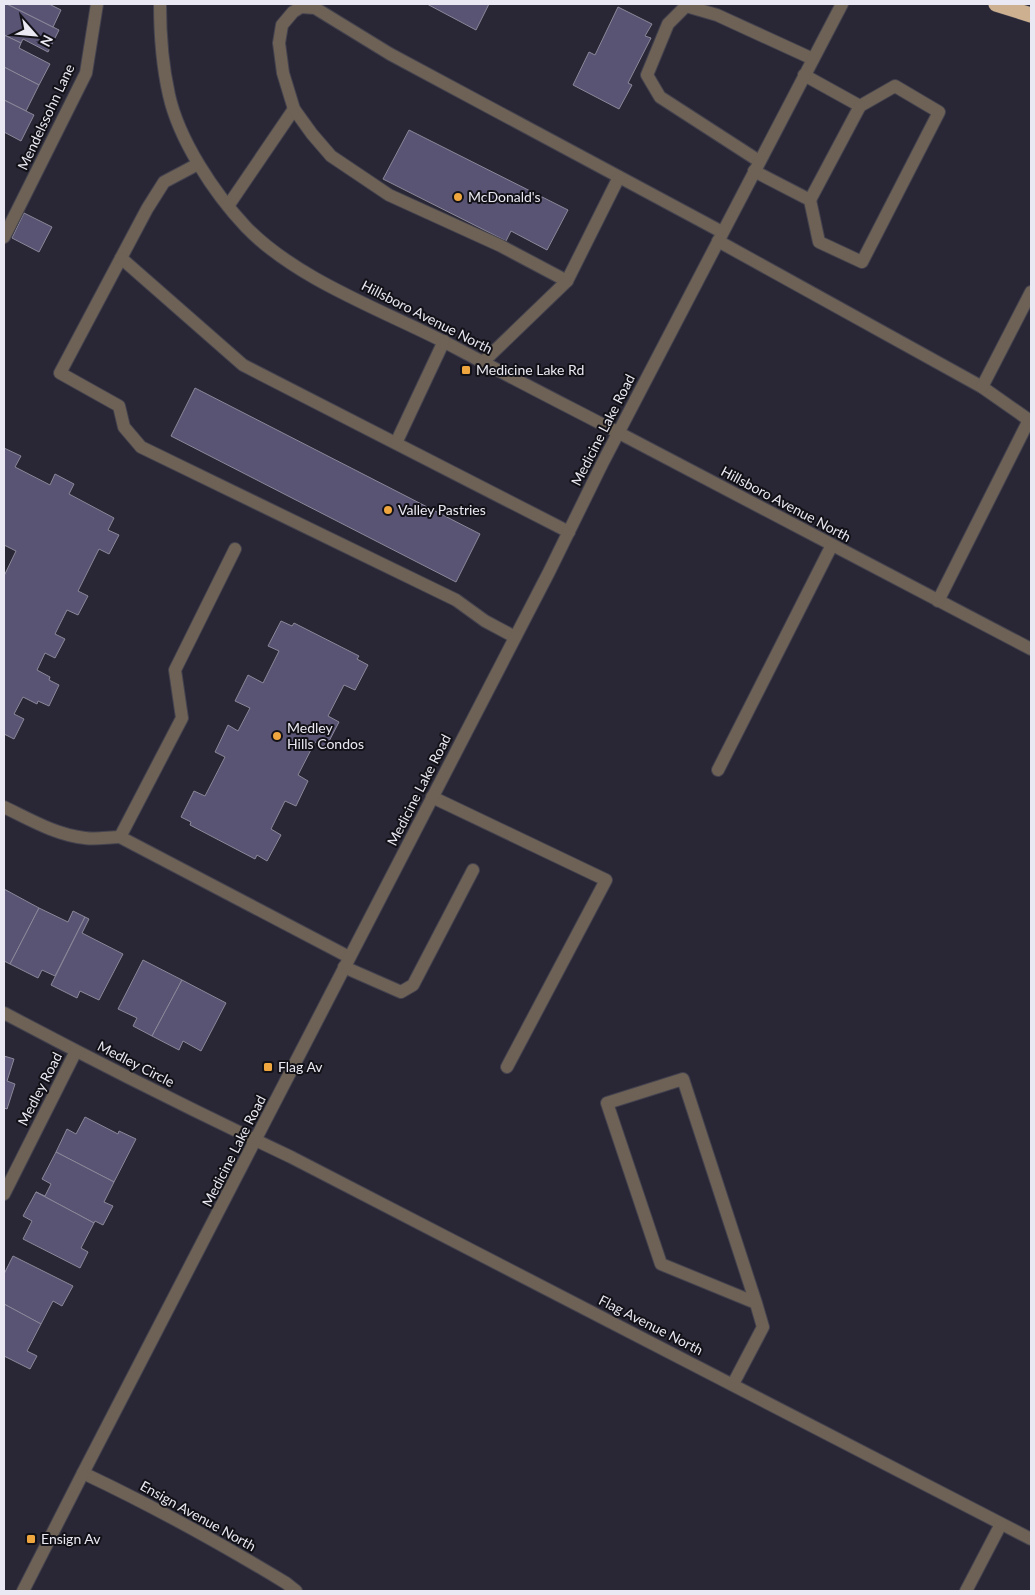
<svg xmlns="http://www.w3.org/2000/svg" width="1035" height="1595" font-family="Lato,sans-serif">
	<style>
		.building { fill: #595374; stroke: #8a8899 }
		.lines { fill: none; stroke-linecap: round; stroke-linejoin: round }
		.minor-casing { stroke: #44424f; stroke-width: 14 }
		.highway-casing { stroke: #44424f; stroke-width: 16 }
		.minor { stroke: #6d6255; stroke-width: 12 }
		.highway { stroke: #ccb090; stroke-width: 15 }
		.poi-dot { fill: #f0a63f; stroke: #121117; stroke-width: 2 }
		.labels { text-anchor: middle; stroke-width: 4; stroke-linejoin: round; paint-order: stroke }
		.street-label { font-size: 14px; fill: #eae8f2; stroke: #121117 }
		.poi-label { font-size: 14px; fill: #eae8f2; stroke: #121117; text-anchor: start }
	</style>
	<rect width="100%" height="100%" fill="#292735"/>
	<g class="building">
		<polygon points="4,4 7,4 59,30 48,52 23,39 21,43 4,35"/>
		<polygon points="7,4 49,4 61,10 53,27"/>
		<polygon points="427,4 489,4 476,30"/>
		<polygon points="618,7 652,24 645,36 651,38 628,83 632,85 619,109 573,85 589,52 595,55"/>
		<polygon points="4,35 21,43 19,48 50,64 39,85 4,67"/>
		<polygon points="4,67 39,85 26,111 4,100"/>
		<polygon points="4,100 34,115 21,141 4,132"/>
		<polygon points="409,130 568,210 547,250 511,231 506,241 383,179"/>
		<polygon points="24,213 52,227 39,252 12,238"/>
		<polygon points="195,388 480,534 456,582 171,436"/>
		<polygon points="4,448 21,456 15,467 50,485 55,474 74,484 69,494 114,518 108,530 119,535 109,554 99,549 78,591 88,596 78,615 67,610 55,634 65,639 55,658 45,653 37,670 50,677 49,680 59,685 49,706 38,701 37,704 23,697 14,714 24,719 14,739 4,734 4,576 16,551 4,545"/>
		<polygon points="281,621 292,626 294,623 359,656 357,659 368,665 355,690 344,685 328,716 339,722 326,747 315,742 298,775 308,781 296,806 285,801 271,829 281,835 267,861 257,855 255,859 190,825 191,822 181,817 194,791 205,796 225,757 215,752 228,725 238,731 250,708 235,701 248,675 263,683 279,651 268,646"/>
		<polygon points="4,889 39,908 10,964 4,961"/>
		<polygon points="39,908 68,922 73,911 85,917 55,976 42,970 38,978 10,964"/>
		<polygon points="85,917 89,919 82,933 123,954 99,1000 80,991 77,998 51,985"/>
		<polygon points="143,960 182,980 152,1036 133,1026 137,1018 118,1009"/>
		<polygon points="182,980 226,1003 201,1051 183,1041 179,1050 152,1036"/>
		<polygon points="4,1056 14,1059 7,1081 15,1084 7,1109 4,1108"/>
		<polygon points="85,1117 118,1134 119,1131 136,1139 114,1182 56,1152 67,1129 76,1134"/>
		<polygon points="56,1152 114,1182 104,1202 113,1206 103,1225 95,1221 94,1223 36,1192 45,1196 51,1184 42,1179"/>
		<polygon points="36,1192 94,1223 81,1248 88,1252 80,1268 23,1239 32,1221 23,1216"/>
		<polygon points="13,1256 73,1286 62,1306 53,1301 41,1324 4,1304 4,1274"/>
		<polygon points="4,1304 41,1324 27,1351 37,1356 30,1369 4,1356"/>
	</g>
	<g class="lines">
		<g class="minor-casing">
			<g id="minor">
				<path d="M160,4C160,35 162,64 169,95C179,140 214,193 246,227C299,282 391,313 458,349C512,378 567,406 621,434C758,505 894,578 1031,649"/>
				<polyline points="759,161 660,97 647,75 668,24 686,6 717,15 813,59"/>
				<polyline points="198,164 164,182 147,209 60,373 119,406 124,427 141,447 456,600 485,621 515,637"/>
				<polyline points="754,171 810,200 819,242 862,262 939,112 895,86 860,106 804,75"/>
				<polyline points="810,200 860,106"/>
				<polyline points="228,206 294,109"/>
				<polyline points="4,237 86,73 97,4"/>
				<polyline points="718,241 982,387 1029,420 938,601"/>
				<polyline points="121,258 243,365 569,532"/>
				<polyline points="567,281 501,246 389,195 331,156 312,134 294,109 283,73 279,43 282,25 293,12 301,7 315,8 390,54 722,232"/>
				<polyline points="483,362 567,281 619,177"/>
				<polyline points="982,387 1031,292"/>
				<polyline points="396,443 444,341"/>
				<polyline points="235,549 175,670 182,718 120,837 349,957"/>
				<polyline points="718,770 832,545"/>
				<polyline points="432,797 606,880 507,1067"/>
				<path d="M4,807C29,819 56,835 85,838C96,840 109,837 120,837"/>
				<polyline points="344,967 401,992 413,985 473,870"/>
				<path d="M4,1013C98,1063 194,1111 291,1157L1031,1539"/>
				<polyline points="4,1194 76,1051"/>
				<polyline points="733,1384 763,1327 756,1303 683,1079 607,1103 661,1264 756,1303"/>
				<path d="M83,1473C153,1506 220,1543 286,1583L296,1591"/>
				<polyline points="23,1591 83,1473 549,572 602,464 842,4"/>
				<polyline points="966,1591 1001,1524"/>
			</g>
		</g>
		<g class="highway-casing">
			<polyline id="highway" points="996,4 1031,15"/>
		</g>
		<use href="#minor" class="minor"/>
		<use href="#highway" class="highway"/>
	</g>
	<g class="poi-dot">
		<circle cx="458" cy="197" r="5"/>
		<rect x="461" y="365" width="10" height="10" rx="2.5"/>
		<circle cx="388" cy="510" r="5"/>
		<circle cx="277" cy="736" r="5"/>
		<rect x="263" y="1062" width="10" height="10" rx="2.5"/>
		<rect x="26" y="1534" width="10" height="10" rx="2.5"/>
	</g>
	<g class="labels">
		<g class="street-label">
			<text transform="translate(46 117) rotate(-65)" y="5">Mendelssohn Lane</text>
			<text transform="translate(427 317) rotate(27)" y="5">Hillsboro Avenue North</text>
			<text transform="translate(603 430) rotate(-63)" y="5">Medicine Lake Road</text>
			<text transform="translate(786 504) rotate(28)" y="5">Hillsboro Avenue North</text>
			<text transform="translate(419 790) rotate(-63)" y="5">Medicine Lake Road</text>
			<text transform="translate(136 1064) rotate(27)" y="5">Medley Circle</text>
			<text transform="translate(40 1089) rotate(-63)" y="5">Medley Road</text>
			<text transform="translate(234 1151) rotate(-63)" y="5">Medicine Lake Road</text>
			<text transform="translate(651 1325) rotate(27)" y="5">Flag Avenue North</text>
			<text transform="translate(198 1516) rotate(29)" y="5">Ensign Avenue North</text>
		</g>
		<g class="poi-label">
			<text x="468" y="202">McDonald's</text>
			<text x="476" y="375">Medicine Lake Rd</text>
			<text x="398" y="515">Valley Pastries</text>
			<text x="287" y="733">Medley<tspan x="287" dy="16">Hills Condos</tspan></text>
			<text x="278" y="1072">Flag Av</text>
			<text x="41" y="1544">Ensign Av</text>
		</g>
	</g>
	<rect width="1035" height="1595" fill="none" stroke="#eae8f2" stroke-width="10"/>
	<g transform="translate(35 35) rotate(117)" stroke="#121117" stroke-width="4" paint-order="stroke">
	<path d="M0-4L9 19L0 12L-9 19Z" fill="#eae8f2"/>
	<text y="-8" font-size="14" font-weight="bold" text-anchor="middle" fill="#eae8f2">N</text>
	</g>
</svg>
